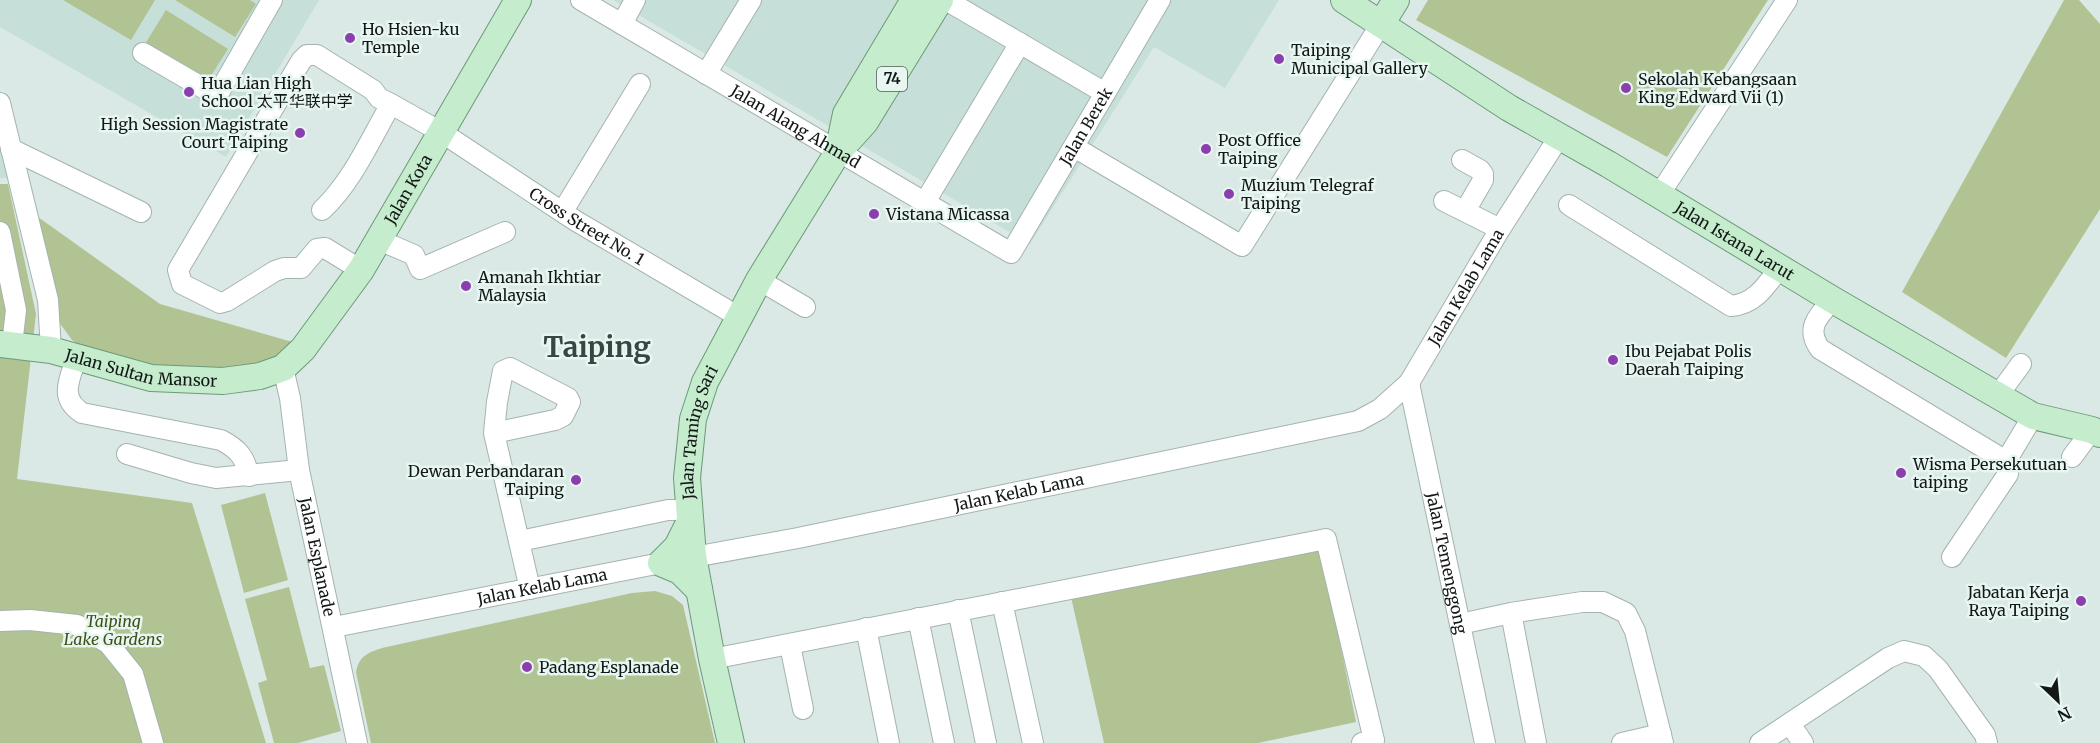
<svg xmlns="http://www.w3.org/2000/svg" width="2100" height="743" font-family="Merriweather,'Noto Sans SC',serif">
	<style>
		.built { fill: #c7dfd9 }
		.green { fill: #b1c392 }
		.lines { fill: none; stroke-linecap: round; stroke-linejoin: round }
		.minor-casing { stroke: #a5b3af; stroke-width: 22 }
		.major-casing { stroke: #6c9a78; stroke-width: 28 }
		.minor { stroke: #fff; stroke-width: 20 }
		.major { stroke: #c4eccd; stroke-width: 26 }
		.poi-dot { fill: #8b3eae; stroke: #e8f6f2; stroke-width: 2 }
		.labels { text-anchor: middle; stroke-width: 5; stroke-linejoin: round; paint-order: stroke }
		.shield { fill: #e8f6f2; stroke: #535b59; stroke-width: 1.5 }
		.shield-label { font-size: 15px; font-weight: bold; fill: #131817 }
		.poi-label { font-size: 16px; fill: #131817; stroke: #e8f6f2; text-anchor: start }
		.street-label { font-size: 16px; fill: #131817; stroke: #e8f6f2 }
		.park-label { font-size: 16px; font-style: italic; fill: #3f5016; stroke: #e8f6f2 }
		.town-label { font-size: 28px; font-weight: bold; fill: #394542; stroke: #e8f6f2 }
	</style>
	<rect width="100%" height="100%" fill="#dae9e5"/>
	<g class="built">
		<polygon points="0,0 319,0 226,157 0,27"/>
		<polygon points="613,0 1279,0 1225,88 1154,47 1030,244"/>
		<polygon points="0,133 11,178 0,178"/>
	</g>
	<g class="green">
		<polygon points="63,0 155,0 131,40"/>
		<polygon points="175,0 250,0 256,4 235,37"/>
		<polygon points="1428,0 1768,0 1667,157 1416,20"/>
		<polygon points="2064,0 2079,0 2100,24 2100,209 2006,358 1902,292"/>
		<polygon points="166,10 228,49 207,82 145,44"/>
		<polygon points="0,184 8,184 36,314 17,479 192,503 266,743 0,743"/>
		<polygon points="31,212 160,304 296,343 275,357 236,369 188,371 97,358 72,340 56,318"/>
		<polygon points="265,493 288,580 244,593 221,505"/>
		<polygon points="1320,544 1356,722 1258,743 1104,743 1071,597"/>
		<polygon points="289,587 310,668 324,665 341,731 298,743 274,743 258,683 267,680 245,599"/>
		<path d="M655,591L672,596L683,605L715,743H371L356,672C359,656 367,653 382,648L632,593Z"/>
	</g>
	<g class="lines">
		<g class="minor-casing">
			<g id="minor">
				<path id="s1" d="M581,0L1011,253L1160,0"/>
				<polyline points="946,0 1105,93"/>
				<polyline points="622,24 635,0"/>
				<polyline points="143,53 217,96 272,0"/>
				<polyline points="706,74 751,0"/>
				<polyline points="0,103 48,300 51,350"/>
				<polyline points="1074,147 1242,246 1381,24"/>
				<polyline points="11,149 141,212"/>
				<polyline points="1462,160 1480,170 1483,174 1483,180 1465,211"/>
				<polyline points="1659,195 1787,0"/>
				<polyline points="1444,201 1500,229"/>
				<polyline points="925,202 1020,43"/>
				<path d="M1569,205L1731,306C1755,304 1766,286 1780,267"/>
				<path id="s2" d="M322,210C352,182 370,140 391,104L441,132L576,221L739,317"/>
				<polyline points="563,211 640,84"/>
				<polyline points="0,232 16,310 12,345"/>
				<polyline points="379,240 414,255 420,269 505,232"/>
				<polyline points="361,270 325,248 317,249 301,268 284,268 275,271 227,301 220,303 182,284 178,270 301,61 307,55 317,55 373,90 379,98 391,104"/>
				<polyline points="759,280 805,307"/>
				<path d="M1833,300C1818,316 1805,328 1820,349L2006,461"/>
				<path d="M77,356C70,379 58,397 82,413L221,440C238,449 245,457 249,476"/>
				<path id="s3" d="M283,368L290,398L299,470L357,743"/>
				<path id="s4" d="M1409,383L1485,743"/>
				<polyline points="1999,394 2021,364"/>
				<polyline points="494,433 555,420 563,416 570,402 568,398 510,368 503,371 497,402 494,433 530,589"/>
				<polyline points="127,454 191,473 216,478 299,470"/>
				<polyline points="2072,457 2092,430"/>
				<polyline points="520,541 668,510 689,510"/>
				<polyline points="1952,557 2008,474 2006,461 2033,416"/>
				<polyline points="1002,602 1033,743"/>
				<polyline points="958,610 986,743"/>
				<polyline points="1511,613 1536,743"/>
				<polyline points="918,618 944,743"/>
				<polyline points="0,621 30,620 77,625 108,643 133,674 153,743"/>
				<polyline points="1460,624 1511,613 1582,602 1603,602 1626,613 1635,631 1663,743"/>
				<path id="s5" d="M334,627L661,563L798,538L1358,421L1380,409L1409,383L1500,229L1559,137"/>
				<polyline points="866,628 889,743"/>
				<polyline points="790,645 803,709"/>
				<polyline points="712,659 1326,539 1374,740 1362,743"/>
				<polyline points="1790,724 1803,743"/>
				<polyline points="1622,743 1661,734"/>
				<polyline points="1760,743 1888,658 1904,651 1924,656 1938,669 1985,735 1987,743"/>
			</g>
		</g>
		<g class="major-casing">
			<g id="major">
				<path id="s6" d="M1344,0L1509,108L1608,164L1833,300L2033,416L2092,430L2100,434"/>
				<polyline points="1381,24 1396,0"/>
				<polyline points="838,152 846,114 914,0"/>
				<path id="s7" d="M0,344L51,350L151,378L223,381L260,376L283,368L303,349L361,270L518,0"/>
				<polyline points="690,521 677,547 661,563 680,571 699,590"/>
				<path id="s8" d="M731,743L712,659L693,556L687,478L693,419L705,382L759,280L838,152L865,122L940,0"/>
			</g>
		</g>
		<use href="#minor" class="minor"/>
		<use href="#major" class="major"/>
	</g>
	<g class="poi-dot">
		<circle cx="350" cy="38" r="6"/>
		<circle cx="1279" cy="59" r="6"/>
		<circle cx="1626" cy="88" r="6"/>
		<circle cx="189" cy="92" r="6"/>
		<circle cx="300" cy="133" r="6"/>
		<circle cx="1206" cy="149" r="6"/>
		<circle cx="1229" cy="194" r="6"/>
		<circle cx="874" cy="214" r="6"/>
		<circle cx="466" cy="286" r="6"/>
		<circle cx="1613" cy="360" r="6"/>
		<circle cx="1901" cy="473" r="6"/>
		<circle cx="576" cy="480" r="6"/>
		<circle cx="2081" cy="601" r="6"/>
		<circle cx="527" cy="667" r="6"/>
	</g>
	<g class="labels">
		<rect class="shield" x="877" y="67" width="30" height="24" rx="4.5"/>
		<g class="shield-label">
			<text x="892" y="84">74</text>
		</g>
		<g class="poi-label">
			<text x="362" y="35">Ho Hsien-ku<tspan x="362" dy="18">Temple</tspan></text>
			<text x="1291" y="56">Taiping<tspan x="1291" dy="18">Municipal Gallery</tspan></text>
			<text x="1638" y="85">Sekolah Kebangsaan<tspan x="1638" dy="18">King Edward Vii (1)</tspan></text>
			<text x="201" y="89">Hua Lian High<tspan x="201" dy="18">School 太平华联中学</tspan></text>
			<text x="288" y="130" text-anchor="end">High Session Magistrate<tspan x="288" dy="18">Court Taiping</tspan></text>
			<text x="1218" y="146">Post Office<tspan x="1218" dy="18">Taiping</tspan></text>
			<text x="1241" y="191">Muzium Telegraf<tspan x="1241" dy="18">Taiping</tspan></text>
			<text x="886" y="220">Vistana Micassa</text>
			<text x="478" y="283">Amanah Ikhtiar<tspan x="478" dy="18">Malaysia</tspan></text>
			<text x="1625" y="357">Ibu Pejabat Polis<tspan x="1625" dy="18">Daerah Taiping</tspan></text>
			<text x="1913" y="470">Wisma Persekutuan<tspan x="1913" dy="18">taiping</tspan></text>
			<text x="564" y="477" text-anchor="end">Dewan Perbandaran<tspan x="564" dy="18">Taiping</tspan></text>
			<text x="2069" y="598" text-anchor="end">Jabatan Kerja<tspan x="2069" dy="18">Raya Taiping</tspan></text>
			<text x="539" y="673">Padang Esplanade</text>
		</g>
		<g class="street-label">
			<text dy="6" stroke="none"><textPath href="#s1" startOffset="646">Jalan Berek</textPath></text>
			<text dy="6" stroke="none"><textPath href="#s1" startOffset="249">Jalan Alang Ahmad</textPath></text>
			<text dy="6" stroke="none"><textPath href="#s7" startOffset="508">Jalan Kota</textPath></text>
			<text dy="6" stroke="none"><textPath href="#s2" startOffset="358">Cross Street No. 1</textPath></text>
			<text dy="6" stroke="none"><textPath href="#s6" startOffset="459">Jalan Istana Larut</textPath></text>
			<text dy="6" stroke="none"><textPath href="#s5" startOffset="1220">Jalan Kelab Lama</textPath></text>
			<text dy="6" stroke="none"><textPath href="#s7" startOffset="144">Jalan Sultan Mansor</textPath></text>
			<text dy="6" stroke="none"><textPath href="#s8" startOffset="316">Jalan Taming Sari</textPath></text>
			<text dy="6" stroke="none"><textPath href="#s5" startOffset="698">Jalan Kelab Lama</textPath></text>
			<text dy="6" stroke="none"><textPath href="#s3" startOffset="192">Jalan Esplanade</textPath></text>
			<text dy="6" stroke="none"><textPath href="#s4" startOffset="184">Jalan Temenggong</textPath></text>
			<text dy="6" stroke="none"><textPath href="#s5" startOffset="212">Jalan Kelab Lama</textPath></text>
		</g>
		<g class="park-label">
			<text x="113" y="627">Taiping<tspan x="113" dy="18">Lake Gardens</tspan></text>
		</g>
		<g class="town-label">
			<text x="597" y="357">Taiping</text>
		</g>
	</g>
	<g transform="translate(2058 701) rotate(154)" stroke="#e8f6f2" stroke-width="4.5" paint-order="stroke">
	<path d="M0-4.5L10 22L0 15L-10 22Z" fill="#131817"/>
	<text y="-9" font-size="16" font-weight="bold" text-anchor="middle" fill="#131817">N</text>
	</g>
</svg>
